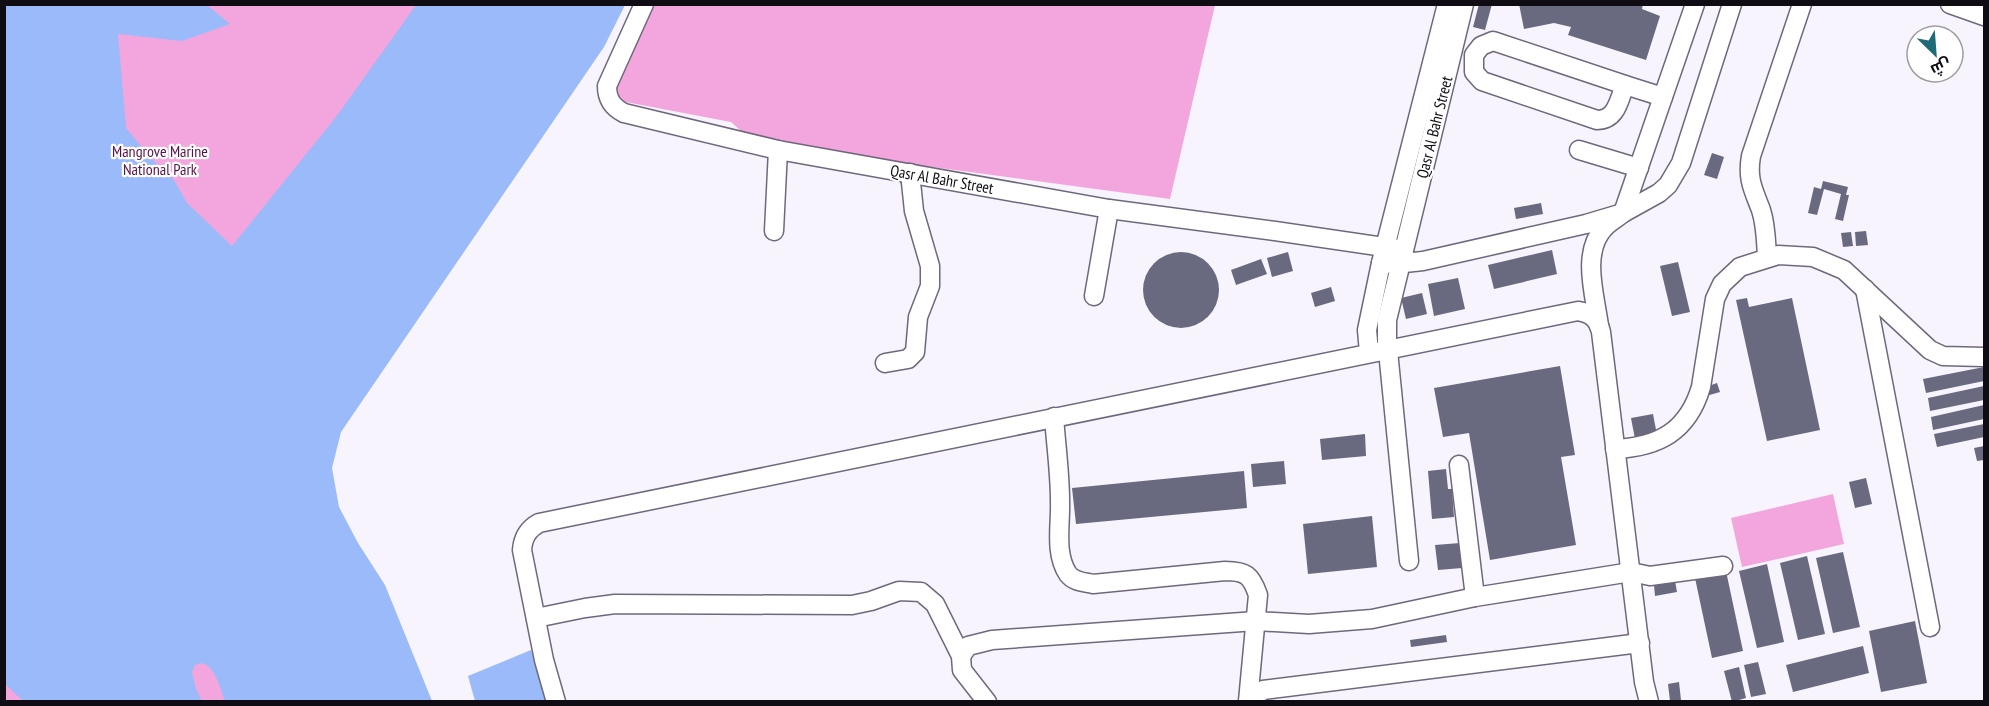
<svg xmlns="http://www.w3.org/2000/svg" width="1989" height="706" font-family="'PT Sans Narrow',Cairo,sans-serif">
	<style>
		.green { fill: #f3a6dd }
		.water { fill: #9abaf9 }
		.building { fill: #696a7f }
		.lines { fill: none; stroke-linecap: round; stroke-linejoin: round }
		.minor-casing { stroke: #6f687c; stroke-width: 21 }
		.minor { stroke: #fff; stroke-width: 18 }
		.labels { text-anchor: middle; stroke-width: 4.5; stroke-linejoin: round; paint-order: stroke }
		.street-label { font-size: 16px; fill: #0f0c13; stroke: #fff }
		.park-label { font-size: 16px; fill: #581149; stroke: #fff }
	</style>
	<rect width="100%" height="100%" fill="#f7f4fd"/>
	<g class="green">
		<polygon points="4,5 453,5 249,701 5,701"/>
		<polygon points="654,5 1215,5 1170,199 754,143 731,122 610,99"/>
		<polygon points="1833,494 1844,544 1742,567 1731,518"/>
	</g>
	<g class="water">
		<path d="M4,5H207L230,24L182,41L118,34L126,128L151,158L174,180L187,203L232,246L336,117L416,5H625L604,47L341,432L332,468L339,507L358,543L385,585L432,701H225C220,689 216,667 202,663L195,665L192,672L196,689L202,701H23L5,684Z"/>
		<polygon points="531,650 548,701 475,701 468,676"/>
	</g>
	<g class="building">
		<polygon points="1479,4 1492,4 1485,30 1473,27"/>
		<polygon points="1519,4 1643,4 1642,9 1660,16 1646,60 1568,35 1571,27 1554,23 1524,29"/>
		<polygon points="1712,153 1724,157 1717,179 1704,175"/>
		<polygon points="1823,181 1848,187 1846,195 1849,195 1843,221 1835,219 1841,194 1824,189 1817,215 1808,213 1814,187 1821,189"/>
		<polygon points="1541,203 1543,214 1516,219 1514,208"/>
		<polygon points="1866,231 1868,245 1856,246 1855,232"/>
		<polygon points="1851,232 1853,246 1843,247 1841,233"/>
		<polygon points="1552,250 1557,274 1494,289 1488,265"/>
		<polygon points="1288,252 1293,271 1272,277 1267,258"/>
		<circle cx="1181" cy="290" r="38"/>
		<polygon points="1261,259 1267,274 1236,285 1231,270"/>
		<polygon points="1678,262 1690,312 1672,316 1660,266"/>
		<polygon points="1458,278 1465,309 1434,316 1428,284"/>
		<polygon points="1331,287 1335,301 1315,307 1311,293"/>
		<polygon points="1422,293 1427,314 1406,319 1401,298"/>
		<polygon points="1747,298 1749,307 1792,298 1820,430 1767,441 1736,300"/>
		<polygon points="1560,366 1575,455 1561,457 1576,545 1490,560 1469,433 1443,437 1434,388"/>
		<polygon points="1984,367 1984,381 1926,393 1923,379"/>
		<polygon points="1717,383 1720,392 1706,396 1703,388"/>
		<polygon points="1984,386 1984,400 1930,411 1928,398"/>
		<polygon points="1984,405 1984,419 1933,430 1931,417"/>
		<polygon points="1653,414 1657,435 1635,439 1631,418"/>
		<polygon points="1984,424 1984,437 1937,447 1934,434"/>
		<polygon points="1365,434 1366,456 1322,460 1320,439"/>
		<polygon points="1984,446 1984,460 1977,461 1974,448"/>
		<polygon points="1284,461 1286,484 1253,487 1251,464"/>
		<polygon points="1446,469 1448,489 1452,489 1454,517 1432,519 1428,471"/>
		<polygon points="1244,471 1247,508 1076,524 1072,488"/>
		<polygon points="1866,478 1872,504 1855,508 1849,482"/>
		<polygon points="1372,516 1377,567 1308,574 1303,524"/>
		<polygon points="1460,543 1462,568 1438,570 1435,545"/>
		<polygon points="1843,552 1860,627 1833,633 1816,558"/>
		<polygon points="1807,556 1825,634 1798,640 1780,563"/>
		<polygon points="1767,564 1784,642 1757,648 1739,571"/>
		<polygon points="1726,571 1743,651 1712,658 1695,578"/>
		<polygon points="1675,581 1677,592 1655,596 1654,585"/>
		<polygon points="1915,621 1927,683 1881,692 1869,631"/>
		<polygon points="1446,635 1447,642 1411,647 1410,640"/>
		<polygon points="1863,646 1869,673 1793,692 1786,665"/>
		<polygon points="1758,662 1766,694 1751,697 1744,665"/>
		<polygon points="1739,667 1746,698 1732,702 1724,671"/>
		<polygon points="1679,682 1681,700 1670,701 1668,684"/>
	</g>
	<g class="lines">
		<g class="minor-casing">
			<g id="minor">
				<path d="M644,4L607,86C607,99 612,107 624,113L778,150L1109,209L1275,231L1404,250"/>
				<polyline points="1950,4 1984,16"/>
				<path d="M1493,41L1625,85C1619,99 1617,120 1597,120L1482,81L1474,72V55L1481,46Z"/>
				<polyline points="1625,85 1663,97"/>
				<polyline points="1579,150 1639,168"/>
				<polyline points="774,231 778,150"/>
				<path d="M1767,257C1766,241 1766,225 1761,210C1753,189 1747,179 1751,156L1802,4"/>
				<polyline points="1381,263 1395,264 1423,261 1586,224 1623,213 1659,193 1668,185 1681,163 1732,4"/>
				<polyline points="1865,289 1930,627"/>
				<polyline points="1094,296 1109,209"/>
				<path d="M1599,326C1595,295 1581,253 1604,228C1609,222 1617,218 1623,213L1695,4"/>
				<polyline points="1369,352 1367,330 1381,263 1447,4"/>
				<polyline points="885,363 908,359 915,352 918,317 930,286 930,266 914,211 910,173"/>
				<path d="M1054,417C1056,445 1060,473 1060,501C1061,524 1054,553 1068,574C1074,582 1084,582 1093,584L1225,571C1246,571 1251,575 1258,595L1248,701"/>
				<path d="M1615,449C1659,447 1688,431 1701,387L1715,299L1722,284L1740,267L1778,255L1813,257L1844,270L1930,350L1943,356L1984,357"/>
				<polyline points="1459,465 1475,597"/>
				<polyline points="1409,561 1387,341 1387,320 1464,4"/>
				<polyline points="536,618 585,608 615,604 852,605 871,601 899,591 921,592 935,604 961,656 962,670 987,702"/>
				<polyline points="961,656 968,646 992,640 1256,621 1309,624 1372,619 1475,597 1631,572 1650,576 1723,566"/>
				<path d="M556,702L544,660L522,550C523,537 528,529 539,523L1578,311C1591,313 1598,319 1601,332L1644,682L1649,702"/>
				<polyline points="1248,702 1263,690 1640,643"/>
			</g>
		</g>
		<use href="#minor" class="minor"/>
	</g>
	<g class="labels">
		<g class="street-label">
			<text transform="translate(1434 127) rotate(-76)" y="6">Qasr Al Bahr Street</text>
			<text transform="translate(942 179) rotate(10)" y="6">Qasr Al Bahr Street</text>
		</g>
		<g class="park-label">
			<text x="160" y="157">Mangrove Marine<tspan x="160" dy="18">National Park</tspan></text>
		</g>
	</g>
	<rect width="1989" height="706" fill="none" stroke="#0f0c13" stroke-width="12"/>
	<g transform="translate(1935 54) rotate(155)"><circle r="28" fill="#ffffff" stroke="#9f9ea1" stroke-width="1.5"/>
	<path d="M0-4.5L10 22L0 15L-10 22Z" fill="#206a75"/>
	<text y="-9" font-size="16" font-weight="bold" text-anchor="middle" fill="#0f0c13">ش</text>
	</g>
</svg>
